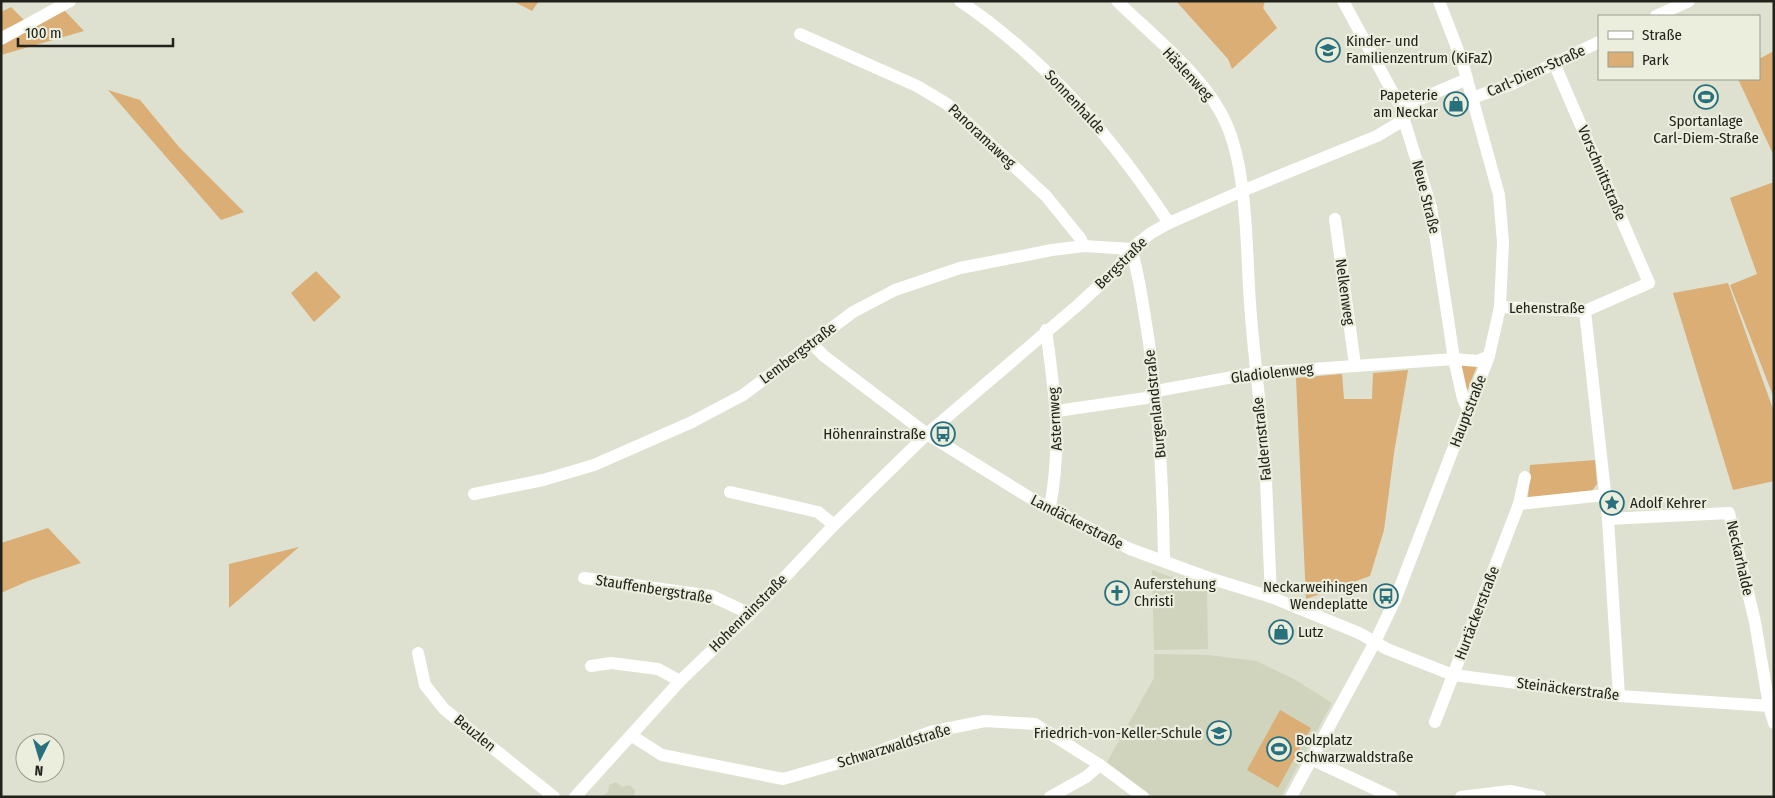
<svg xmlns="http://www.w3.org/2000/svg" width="1775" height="798" font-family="'Fira Sans Condensed',sans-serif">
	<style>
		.built { fill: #d1d4bd }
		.green { fill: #daae75 }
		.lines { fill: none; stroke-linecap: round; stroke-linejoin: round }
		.minor { stroke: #fff; stroke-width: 12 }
		.labels { text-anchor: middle; stroke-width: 4.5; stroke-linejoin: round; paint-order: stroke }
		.poi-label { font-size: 15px; fill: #21221c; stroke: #ebeddd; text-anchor: start }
		.street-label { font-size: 15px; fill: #21221c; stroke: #ebeddd }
	</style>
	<rect width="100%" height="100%" fill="#dee0d0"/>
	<g class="built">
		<polygon points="1152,570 1207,590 1208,649 1154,650"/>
		<polygon points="1154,654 1208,655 1256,661 1294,679 1332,703 1281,797 1154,797 1106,764 1154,678"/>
		<polygon points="616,782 622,787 629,785 635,790 634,797 601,797 608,792 609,785"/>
	</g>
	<g class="green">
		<polygon points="513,1 539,1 532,11"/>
		<polygon points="1176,1 1265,1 1263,8 1277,28 1232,69 1228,59"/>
		<polygon points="11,7 24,20 1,31 1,12"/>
		<polygon points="64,10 84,31 1,55 1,43"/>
		<polygon points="1774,51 1774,156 1738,79 1759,79 1759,59"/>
		<polygon points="108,90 140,100 179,147 244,212 221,220"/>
		<polygon points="1774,182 1774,398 1730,285 1757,274 1730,198"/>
		<polygon points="316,271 341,297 314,322 291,293"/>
		<polygon points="1728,283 1774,412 1774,481 1733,490 1673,293"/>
		<polygon points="1460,364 1477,366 1467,391"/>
		<polygon points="1408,370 1394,453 1384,530 1370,576 1306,599 1296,378 1342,374 1344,399 1372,399 1373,373"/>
		<polygon points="1595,460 1597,484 1592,491 1528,498 1530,465"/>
		<polygon points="48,528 81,563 28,581 1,593 1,543"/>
		<polygon points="299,547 229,608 229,564"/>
		<polygon points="1280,710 1311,728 1278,788 1247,770"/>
	</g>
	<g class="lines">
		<g class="minor">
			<path d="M960,1C1046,59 1112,137 1169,223"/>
			<path d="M1117,1C1153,36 1204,76 1225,121C1248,169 1246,250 1250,303C1254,362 1263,421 1266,480C1268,519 1269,558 1271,597"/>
			<polyline points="1343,1 1398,102 1407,111"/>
			<polyline points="1656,16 1689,1"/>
			<polyline points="800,34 917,86 947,104 1046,196 1080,238 1084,246"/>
			<polyline points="1,39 70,1"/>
			<polyline points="1472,98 1512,84 1599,42"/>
			<polyline points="1407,111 1404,120 1431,207 1454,359 1463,399 1468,409"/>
			<polyline points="1407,111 1418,100 1467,79"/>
			<polyline points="1335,219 1355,365"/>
			<path d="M1131,249C1140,277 1143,307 1148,336C1159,411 1163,485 1164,561"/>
			<polyline points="1500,307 1585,311 1649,283 1554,63"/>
			<polyline points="1585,311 1608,519 1619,696"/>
			<path d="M1046,330C1055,394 1062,443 1050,507"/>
			<polyline points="811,343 824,356 927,434 1032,499 1130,549 1209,578 1271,597 1359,633 1387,649 1453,675 1619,696 1769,706"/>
			<polyline points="1057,411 1146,398 1156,391 1255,373 1454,359 1478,361 1489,356"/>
			<polyline points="730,492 818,512 834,525"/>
			<polyline points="474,494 543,480 594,465 692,422 743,395 853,312 895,290 960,268 1052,250 1084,246 1131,249"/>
			<polyline points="1519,504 1605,495"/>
			<polyline points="1608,519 1729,513 1755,622 1769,706 1774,723"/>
			<polyline points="584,578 712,596 750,614"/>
			<polyline points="418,653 425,685 444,709 554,797"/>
			<polyline points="591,666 611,663 658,669 680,681"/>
			<polyline points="1435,722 1519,504 1525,477"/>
			<polyline points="632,736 662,755 783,779 874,753 930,732 985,721 1035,724 1100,765 1143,797"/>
			<polyline points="1311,759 1392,797"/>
			<polyline points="575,797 680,681 750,614 834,525 927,434 1078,305 1115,271 1131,249 1151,233 1169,223 1242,191 1377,136 1404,120"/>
			<polyline points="1050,797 1086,777 1100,765"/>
			<polyline points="1291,797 1375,642 1395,600 1489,356 1500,307 1503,242 1499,195 1462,61 1439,1"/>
			<polyline points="1461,797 1510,791 1540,797"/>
		</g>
	</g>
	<defs>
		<g id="school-ring" transform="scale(1.25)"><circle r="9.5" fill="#ebeddd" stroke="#29707d" stroke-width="1.5"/><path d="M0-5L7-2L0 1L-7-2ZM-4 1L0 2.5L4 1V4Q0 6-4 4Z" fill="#29707d"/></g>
		<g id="stadium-ring" transform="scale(1.25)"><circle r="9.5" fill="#ebeddd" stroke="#29707d" stroke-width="1.5"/><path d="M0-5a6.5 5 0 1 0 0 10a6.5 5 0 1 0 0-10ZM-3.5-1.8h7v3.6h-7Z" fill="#29707d"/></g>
		<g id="shop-ring" transform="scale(1.25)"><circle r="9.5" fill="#ebeddd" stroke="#29707d" stroke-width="1.5"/><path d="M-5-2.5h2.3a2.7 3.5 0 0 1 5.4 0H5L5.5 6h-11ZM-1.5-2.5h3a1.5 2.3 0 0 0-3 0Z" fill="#29707d"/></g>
		<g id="bus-ring" transform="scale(1.25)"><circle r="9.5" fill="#ebeddd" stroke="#29707d" stroke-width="1.5"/><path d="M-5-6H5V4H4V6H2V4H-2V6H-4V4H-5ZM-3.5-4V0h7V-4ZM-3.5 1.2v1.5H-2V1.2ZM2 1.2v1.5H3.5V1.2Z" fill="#29707d"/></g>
		<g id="sight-ring" transform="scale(1.25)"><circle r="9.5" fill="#ebeddd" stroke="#29707d" stroke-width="1.5"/><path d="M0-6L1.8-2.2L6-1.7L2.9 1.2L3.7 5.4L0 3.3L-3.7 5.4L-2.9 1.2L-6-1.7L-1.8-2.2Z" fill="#29707d"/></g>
		<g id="church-ring" transform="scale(1.25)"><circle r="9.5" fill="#ebeddd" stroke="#29707d" stroke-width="1.5"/><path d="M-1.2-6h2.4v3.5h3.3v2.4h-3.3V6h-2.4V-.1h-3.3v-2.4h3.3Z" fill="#29707d"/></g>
	</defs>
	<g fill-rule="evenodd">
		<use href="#school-ring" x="1328" y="50"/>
		<use href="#stadium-ring" x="1706" y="97"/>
		<use href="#shop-ring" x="1456" y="104"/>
		<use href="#bus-ring" x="943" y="434"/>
		<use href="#sight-ring" x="1612" y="503"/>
		<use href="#church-ring" x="1117" y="593"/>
		<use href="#bus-ring" x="1386" y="596"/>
		<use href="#shop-ring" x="1281" y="632"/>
		<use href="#school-ring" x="1219" y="733"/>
		<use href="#stadium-ring" x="1279" y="749"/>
	</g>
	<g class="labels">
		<g class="poi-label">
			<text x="1346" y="46">Kinder- und<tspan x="1346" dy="17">Familienzentrum (KiFaZ)</tspan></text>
			<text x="1438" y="100" text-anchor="end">Papeterie<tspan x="1438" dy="17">am Neckar</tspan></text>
			<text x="1706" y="126" text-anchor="middle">Sportanlage<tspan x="1706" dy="17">Carl-Diem-Straße</tspan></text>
			<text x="926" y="439" text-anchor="end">Höhenrainstraße</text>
			<text x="1630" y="508">Adolf Kehrer</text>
			<text x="1134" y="589">Auferstehung<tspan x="1134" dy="17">Christi</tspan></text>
			<text x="1368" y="592" text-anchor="end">Neckarweihingen<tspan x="1368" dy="17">Wendeplatte</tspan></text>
			<text x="1298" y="637">Lutz</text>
			<text x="1202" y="738" text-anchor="end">Friedrich-von-Keller-Schule</text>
			<text x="1296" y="745">Bolzplatz<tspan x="1296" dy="17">Schwarzwaldstraße</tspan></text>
		</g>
		<g class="street-label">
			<text transform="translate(1536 71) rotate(-24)" y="5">Carl-Diem-Straße</text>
			<text transform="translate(1188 74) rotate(47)" y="5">Häslenweg</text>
			<text transform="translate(1075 102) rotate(47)" y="5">Sonnenhalde</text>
			<text transform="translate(982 136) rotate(43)" y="5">Panoramaweg</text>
			<text transform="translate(1602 173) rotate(67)" y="5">Vorschnittstraße</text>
			<text transform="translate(1426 197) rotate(76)" y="5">Neue Straße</text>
			<text transform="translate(1121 263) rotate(-45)" y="5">Bergstraße</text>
			<text transform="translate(1345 292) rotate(82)" y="5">Nelkenweg</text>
			<text x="1547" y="313">Lehenstraße</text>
			<text transform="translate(798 353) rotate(-37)" y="5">Lembergstraße</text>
			<text transform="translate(1272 373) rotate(-7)" y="5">Gladiolenweg</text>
			<text transform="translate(1155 404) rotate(-96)" y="5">Burgenlandstraße</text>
			<text transform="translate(1468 411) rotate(-69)" y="5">Hauptstraße</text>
			<text transform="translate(1055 419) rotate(-93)" y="5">Asternweg</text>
			<text transform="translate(1262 439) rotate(-96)" y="5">Faldernstraße</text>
			<text transform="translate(1077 522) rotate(27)" y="5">Landäckerstraße</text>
			<text transform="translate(1740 558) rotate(77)" y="5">Neckarhalde</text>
			<text transform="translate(654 589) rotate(9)" y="5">Stauffenbergstraße</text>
			<text transform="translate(748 613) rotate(-45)" y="5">Hohenrainstraße</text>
			<text transform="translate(1477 613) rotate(-69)" y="5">Hurtäckerstraße</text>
			<text transform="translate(1568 689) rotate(7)" y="5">Steinäckerstraße</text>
			<text transform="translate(475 733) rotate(39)" y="5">Beuzlen</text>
			<text transform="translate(894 746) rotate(-17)" y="5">Schwarzwaldstraße</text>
		</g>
	</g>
	<rect width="1775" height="798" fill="none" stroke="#21221c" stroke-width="5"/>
	<rect x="1598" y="15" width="162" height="65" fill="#ebeddd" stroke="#9a9c90"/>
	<rect x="1608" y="31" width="25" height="8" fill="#ffffff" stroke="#9a9c90"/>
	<text x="1642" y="40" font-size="15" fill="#21221c">Straße</text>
	<rect x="1608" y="52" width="25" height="15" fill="#daae75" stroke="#9a9c90"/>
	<text x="1642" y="65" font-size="15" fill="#21221c">Park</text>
	<g transform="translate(40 758) rotate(185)"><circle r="24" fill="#ebeddd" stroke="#9a9c90"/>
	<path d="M0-4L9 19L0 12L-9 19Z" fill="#29707d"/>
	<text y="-8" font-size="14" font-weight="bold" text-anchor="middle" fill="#21221c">N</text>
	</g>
	<path d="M18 38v8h155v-8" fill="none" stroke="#21221c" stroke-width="2.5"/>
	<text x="25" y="38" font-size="15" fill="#21221c" stroke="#ebeddd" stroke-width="4" paint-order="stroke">100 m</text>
</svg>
